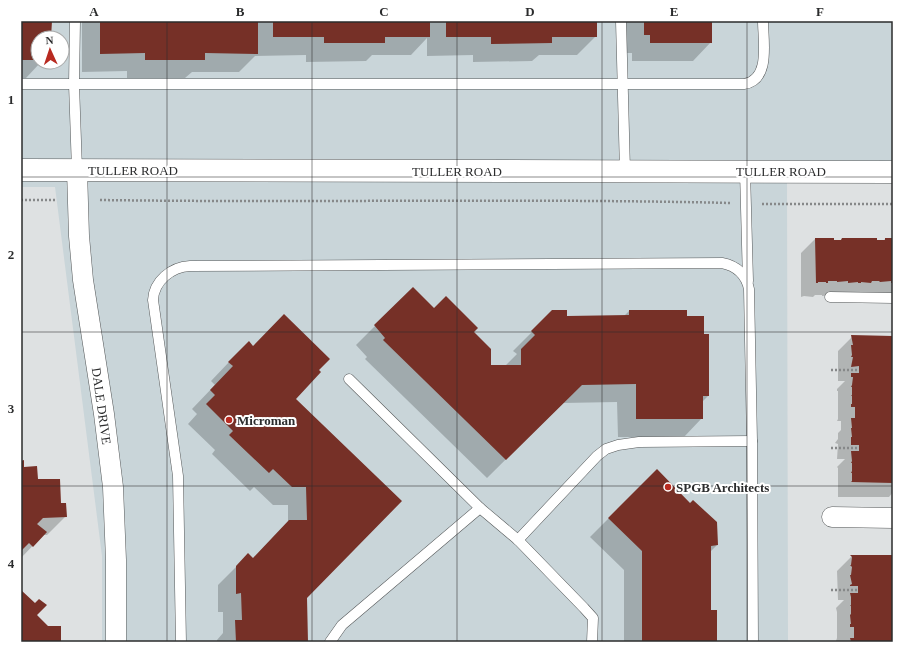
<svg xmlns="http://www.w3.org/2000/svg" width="914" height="663" font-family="Georgia,serif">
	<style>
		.built { fill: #c9d5d9; fill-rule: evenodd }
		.shadow { fill: #0003 }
		.building { fill: #763027 }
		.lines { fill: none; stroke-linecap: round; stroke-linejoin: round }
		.service-casing { stroke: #555859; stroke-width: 11 }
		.minor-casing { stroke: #555859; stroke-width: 21 }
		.tertiary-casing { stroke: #555859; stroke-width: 23 }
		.path { stroke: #868889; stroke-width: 2.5; stroke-dasharray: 2 2; stroke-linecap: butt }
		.service { stroke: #fff; stroke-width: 10 }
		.minor { stroke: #fff; stroke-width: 20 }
		.tertiary { stroke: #fff; stroke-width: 22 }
		.grid { fill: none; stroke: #2b2c2d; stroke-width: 1; stroke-opacity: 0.55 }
		.poi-dot { fill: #b82a20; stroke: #fff; stroke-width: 1.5 }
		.labels { text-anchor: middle; stroke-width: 4; stroke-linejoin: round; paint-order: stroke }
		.street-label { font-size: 13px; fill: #2b2c2d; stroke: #fff }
		.poi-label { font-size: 13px; font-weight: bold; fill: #2b2c2d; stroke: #fff; text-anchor: start }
		.neatline { fill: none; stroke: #2b2c2d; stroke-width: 1.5 }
		.grid-label { font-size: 13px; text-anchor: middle; font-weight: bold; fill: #2b2c2d }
	</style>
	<rect width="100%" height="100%" fill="#dee1e2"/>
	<path class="built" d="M21,21H893V176L787,177L788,642H102V556L55,187H21ZM38,38H62V62H38Z"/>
	<g class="shadow">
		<polygon points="21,21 51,21 50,38 38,38 38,62 41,62 26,78 21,78"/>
		<polygon points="82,21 596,21 596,36 577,55 539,55 532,61 473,62 473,55 427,56 427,38 411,55 372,55 366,61 306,62 306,55 255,56 239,72 192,72 185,78 127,78 127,71 82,72"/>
		<polygon points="626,21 711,21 711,42 693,61 632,61 632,53 626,53"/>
		<polygon points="815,239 840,241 842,239 883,241 885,239 893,239 893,292 888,297 834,295 822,296 822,295 815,295 813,297 804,296 801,297 801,253"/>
		<polygon points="413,288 434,309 472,332 490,366 505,366 517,354 513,351 553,311 566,317 624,316 629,311 686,317 708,396 702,402 702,418 684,437 618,437 617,402 563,403 487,478 365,359 367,357 356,345"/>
		<polygon points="853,336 893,337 893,492 889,497 838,497 838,468 837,467 845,459 837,459 838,444 835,443 838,439 838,433 841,430 841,421 837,421 838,419 838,391 837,391 837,389 845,381 838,381 838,351"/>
		<polygon points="230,361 294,399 400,501 306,598 307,642 217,642 217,640 223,633 223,612 218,612 218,585 248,555 253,559 288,523 288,505 273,505 254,487 250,491 212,454 215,450 188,424 197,414 192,409 215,385 211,381"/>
		<polygon points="21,462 23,468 37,480 60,504 66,516 47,535 43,535 21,558"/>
		<polygon points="657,470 717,545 710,552 710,612 716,642 624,642 624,570 590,537"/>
		<polygon points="852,556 893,556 893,642 836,641 837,638 837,612 836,608 844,600 838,600 837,571"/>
	</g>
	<g class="building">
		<polygon points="21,21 52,21 51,38 38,38 38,60 21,60"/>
		<polygon points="100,21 258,21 258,54 205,53 205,60 145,60 145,53 100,54"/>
		<polygon points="273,21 430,21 430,37 385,37 385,43 324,43 324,37 273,37"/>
		<polygon points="446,21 597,21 597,37 552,37 552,43 491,44 491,37 446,37"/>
		<polygon points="644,21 712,21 712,43 650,43 650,35 644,35"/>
		<polygon points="815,238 834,238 834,240 841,240 842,238 877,238 877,240 885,240 885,238 893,238 893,283 891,283 891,281 880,282 879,281 872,281 871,283 861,282 861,283 858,283 858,282 848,283 848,281 837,282 837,281 828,281 828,283 826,283 826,282 818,282 818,283 816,283"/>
		<polygon points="413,287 434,308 446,296 478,328 474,332 491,349 491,365 521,365 521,349 535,335 531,331 552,310 567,310 567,316 629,315 629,310 687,310 687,316 704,316 704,334 709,334 709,396 703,396 703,419 636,419 636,384 582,385 506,460 383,340 385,338 374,325"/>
		<polygon points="284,314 330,359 319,370 321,372 296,399 402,501 307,598 308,642 236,642 235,620 242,620 241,593 236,594 236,566 248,553 253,558 289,520 307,520 306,487 292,487 273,469 269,473 229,435 233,431 206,404 215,395 210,390 233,366 228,362 249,341 253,346"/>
		<polygon points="851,335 893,336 893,483 851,482 852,481 852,473 851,473 852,471 852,463 851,463 852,461 851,451 859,451 859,445 851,445 851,437 852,437 851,428 852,428 851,418 855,418 855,407 851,407 851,404 852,404 852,396 851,396 852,395 852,387 851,387 852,385 853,377 851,377 851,373 859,373 859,366 851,367 853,357 851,357 852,355 851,345 853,345"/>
		<polygon points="24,460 24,467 37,466 38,479 60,479 61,503 66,503 67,517 43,518 37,524 47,532 33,547 29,543 21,551 21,461"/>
		<polygon points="657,469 690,503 693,500 717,522 718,545 711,546 711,610 717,610 717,642 642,642 642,551 608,518"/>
		<polygon points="850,555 893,555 893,642 851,642 850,638 854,638 854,627 850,627 850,624 851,624 850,615 851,614 851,606 850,605 851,605 851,597 850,593 858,593 858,586 850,586 850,585 852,584 850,575 851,575 852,567 850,565 851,565 852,557"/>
		<polygon points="21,590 35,603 39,599 47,605 37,615 48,626 61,626 61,642 21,642"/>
	</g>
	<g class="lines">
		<g class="service-casing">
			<g id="service">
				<polyline points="75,21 74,84 77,170"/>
				<polyline points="621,21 625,171"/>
				<path d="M21,84H744C771,80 763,41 763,21"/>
				<polyline points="745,171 748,281"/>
				<polyline points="830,297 893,298"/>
				<polyline points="349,379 480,508 518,540 584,608 593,618 592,642"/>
				<polyline points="518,540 597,456 606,449 618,445 639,442 752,441"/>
				<path d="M181,642L178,476L153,300C154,281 171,267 190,266L722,263C737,266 746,274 749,289L752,441L753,642"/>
				<polyline points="330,642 342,625 480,508"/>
			</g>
		</g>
		<g class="minor-casing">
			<g id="minor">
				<polyline points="77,170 79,236 83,280 104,414 113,487 116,560 116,642"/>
				<polyline points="832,517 893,518"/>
			</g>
		</g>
		<g class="tertiary-casing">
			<polyline id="tertiary" points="21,170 893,172"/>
		</g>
		<g class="path">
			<polyline points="21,200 57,200"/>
			<path d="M100,200C310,203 520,198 731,203"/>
			<polyline points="762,204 893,204"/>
			<polyline points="831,370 859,370"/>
			<polyline points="831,448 859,448"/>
			<polyline points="831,590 858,590"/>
		</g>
		<use href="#service" class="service"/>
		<use href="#minor" class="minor"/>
		<use href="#tertiary" class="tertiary"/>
	</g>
	<path class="grid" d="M167,21V642M312,21V642M457,21V642M602,21V642M747,21V642M21,177H893M21,332H893M21,486H893"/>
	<g class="poi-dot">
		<circle cx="229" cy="420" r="4"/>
		<circle cx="668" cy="487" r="4"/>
	</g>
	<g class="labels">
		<g class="street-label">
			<text x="133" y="175">TULLER ROAD</text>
			<text x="457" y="176">TULLER ROAD</text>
			<text x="781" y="176">TULLER ROAD</text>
			<text transform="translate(102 406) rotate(82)" y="5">DALE DRIVE</text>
		</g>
		<g class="poi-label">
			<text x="237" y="425">Microman</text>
			<text x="676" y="492">SPGB Architects</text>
		</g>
	</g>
	<rect width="914" height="663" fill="none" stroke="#ffffff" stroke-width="44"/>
	<g transform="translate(50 50) rotate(357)"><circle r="19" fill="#ffffff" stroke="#aaabab"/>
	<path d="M0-3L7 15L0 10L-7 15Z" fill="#b82a20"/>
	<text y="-6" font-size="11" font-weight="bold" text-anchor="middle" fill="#2b2c2d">N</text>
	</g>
	<rect x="22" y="22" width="870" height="619" class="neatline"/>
	<g class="grid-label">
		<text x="94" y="16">A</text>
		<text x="240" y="16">B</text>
		<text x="384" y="16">C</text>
		<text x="530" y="16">D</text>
		<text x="674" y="16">E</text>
		<text x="820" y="16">F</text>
		<text x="11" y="104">1</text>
		<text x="11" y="259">2</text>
		<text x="11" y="413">3</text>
		<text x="11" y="568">4</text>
	</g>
</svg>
